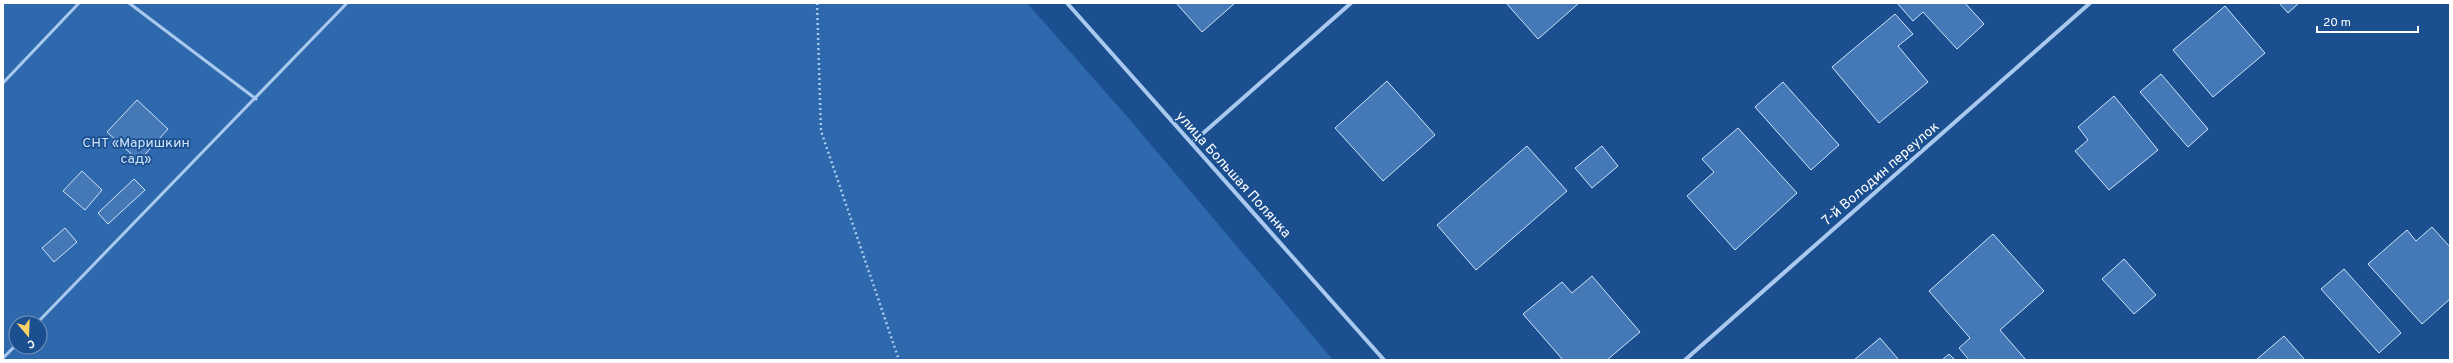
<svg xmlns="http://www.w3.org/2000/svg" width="2453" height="363" font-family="Overpass,sans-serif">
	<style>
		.green { fill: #2e69ad; fill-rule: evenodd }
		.building { fill: #4478b7; stroke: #cfe3fa }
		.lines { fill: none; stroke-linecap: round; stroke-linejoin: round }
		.path { stroke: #a9c9ee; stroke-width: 2.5; stroke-dasharray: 2 3; stroke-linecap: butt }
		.service { stroke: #a9c9ee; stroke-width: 3 }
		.minor { stroke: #a9c9ee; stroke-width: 4 }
		.labels { text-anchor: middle; stroke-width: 3.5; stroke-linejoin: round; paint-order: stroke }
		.park-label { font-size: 14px; fill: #cfe3fa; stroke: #1b4f8f }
		.street-label { font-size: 14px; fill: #fff; stroke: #1b4f8f }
	</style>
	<rect width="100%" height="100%" fill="#1b4f8f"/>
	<path class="green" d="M3,3H1027L1131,121L1333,360H3ZM16,323H40V347H16Z"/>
	<g class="building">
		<polygon points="1176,3 1235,3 1202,32"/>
		<polygon points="1506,3 1579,3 1538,39"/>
		<polygon points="1897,3 1965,3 1984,24 1957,49 1923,12 1913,21"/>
		<polygon points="2279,3 2299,3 2288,13"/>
		<polygon points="2225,6 2265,53 2213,97 2173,50"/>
		<polygon points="1895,14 1913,34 1898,46 1928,82 1879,123 1832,67"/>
		<polygon points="2161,74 2208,129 2188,147 2140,92"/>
		<polygon points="1387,81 1435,135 1383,181 1335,128"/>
		<polygon points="1783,82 1839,145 1811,170 1755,107"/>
		<polygon points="2114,96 2158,150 2109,190 2075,151 2088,140 2078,127"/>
		<polygon points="137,100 168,129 139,161 107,132"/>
		<polygon points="1738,128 1797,193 1735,250 1687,196 1714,172 1702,159"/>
		<polygon points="1527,146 1567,191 1476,270 1437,225"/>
		<polygon points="1602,146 1618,166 1592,188 1575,168"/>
		<polygon points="82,171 102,190 85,210 63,191"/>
		<polygon points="134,179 145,190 108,224 98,213"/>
		<polygon points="2432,227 2450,247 2450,299 2422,324 2368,264 2407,230 2416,241"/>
		<polygon points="65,228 77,242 54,262 42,248"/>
		<polygon points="1993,234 2044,291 2000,330 2026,360 1969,360 1959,348 1970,338 1929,291"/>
		<polygon points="2124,259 2156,295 2134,314 2102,279"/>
		<polygon points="2344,269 2401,333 2379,353 2321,289"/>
		<polygon points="1592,276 1640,332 1607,360 1563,360 1523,314 1562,282 1572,293"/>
		<polygon points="2284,336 2305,360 2256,360"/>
		<polygon points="1880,338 1899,360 1854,360"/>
		<polygon points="1949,354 1955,360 1942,360"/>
	</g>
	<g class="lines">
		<polyline class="path" points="817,3 821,131 899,360"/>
		<g class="service">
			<polyline points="129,3 256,99"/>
			<polyline points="3,83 79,3"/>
			<polyline points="37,323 347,3"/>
			<polyline points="3,358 16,345"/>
		</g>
		<g class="minor">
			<polyline points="1067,3 1384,360"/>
			<polyline points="1192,143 1351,3"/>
			<polyline points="1685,360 2090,3"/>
		</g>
	</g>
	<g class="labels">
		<g class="park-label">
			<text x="136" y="147">СНТ «Маришкин<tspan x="136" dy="16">сад»</tspan></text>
		</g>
		<g class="street-label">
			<text transform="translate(1880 173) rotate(-41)" y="5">7-й Володин переулок</text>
			<text transform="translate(1234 174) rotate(48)" y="5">улица Большая Полянка</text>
		</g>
	</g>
	<rect width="2453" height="363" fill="none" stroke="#ffffff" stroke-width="8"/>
	<g transform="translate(28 335) rotate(161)"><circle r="19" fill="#1b4f8f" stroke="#7695bc"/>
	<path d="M0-3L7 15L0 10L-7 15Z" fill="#ffd166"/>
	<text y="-6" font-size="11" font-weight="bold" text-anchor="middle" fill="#ffffff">С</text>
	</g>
	<path d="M2317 26v6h101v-6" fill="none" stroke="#ffffff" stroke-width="2"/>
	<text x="2323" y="26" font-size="12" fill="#ffffff" stroke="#1b4f8f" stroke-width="3" paint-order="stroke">20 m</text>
</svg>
